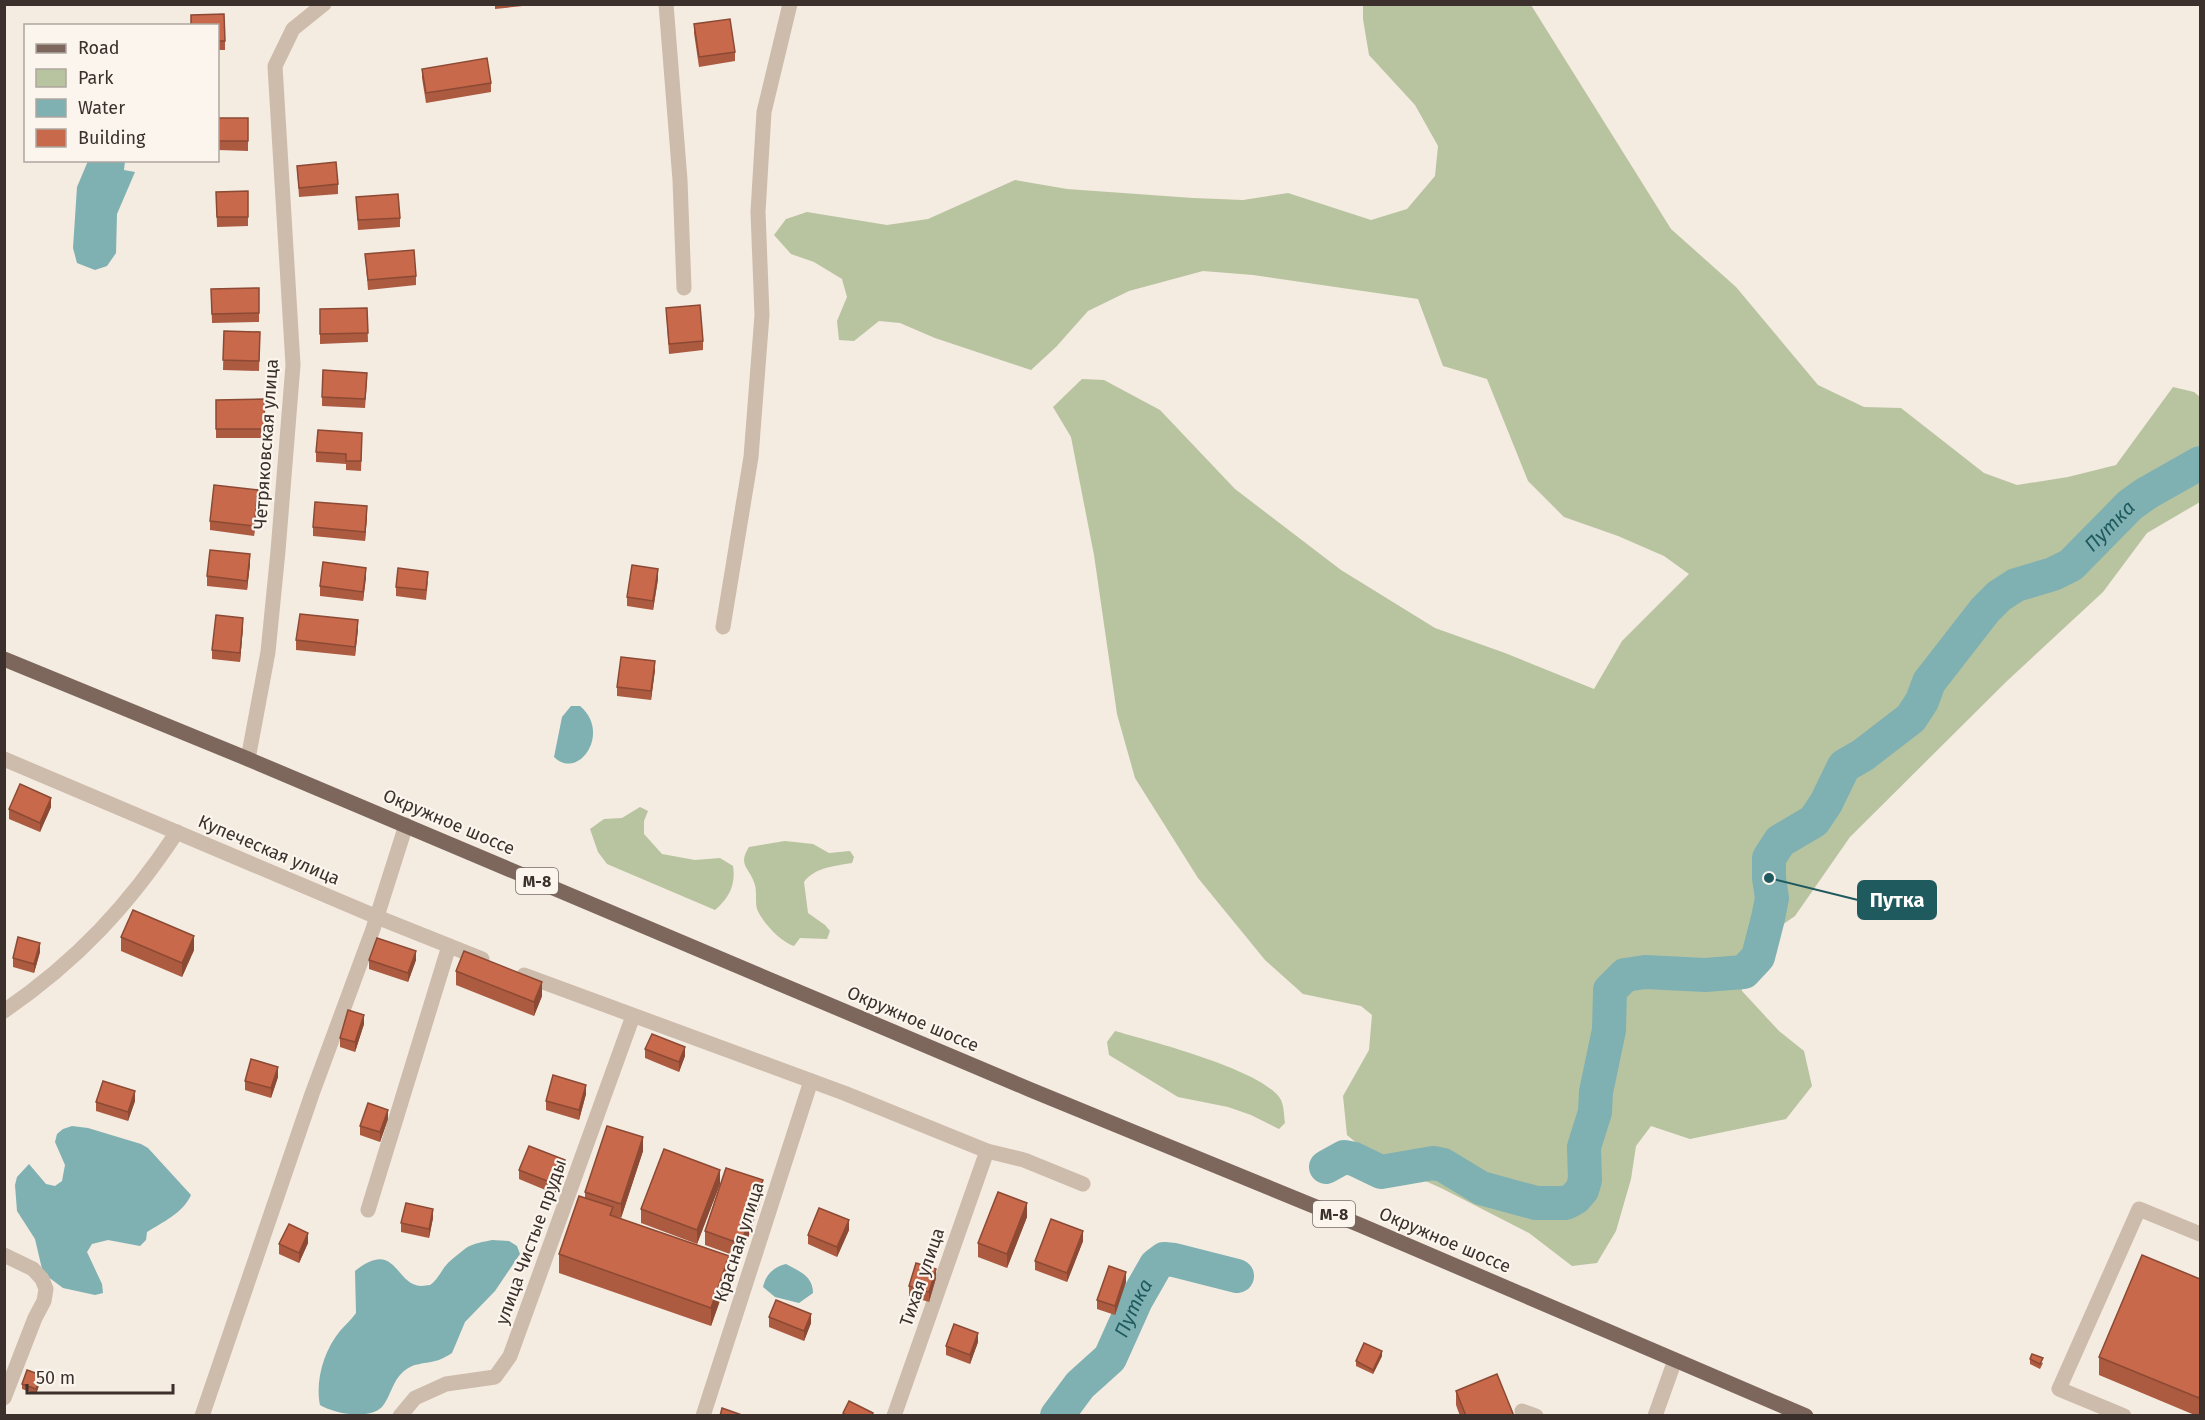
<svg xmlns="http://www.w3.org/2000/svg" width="2205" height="1420" font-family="'Fira Sans',sans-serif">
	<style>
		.green { fill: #b8c4a0 }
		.water { fill: #7fb0b2 }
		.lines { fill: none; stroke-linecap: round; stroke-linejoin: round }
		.river { stroke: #7fb0b2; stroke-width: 34 }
		.minor { stroke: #cdbbac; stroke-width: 15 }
		.major { stroke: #7d675c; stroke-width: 15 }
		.wall { fill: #ac5a40 }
		.shaded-wall { fill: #8c4a34 }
		.building { fill: #c8694b; stroke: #8c4a34; stroke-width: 1.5 }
		.labels { text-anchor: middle; stroke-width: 4.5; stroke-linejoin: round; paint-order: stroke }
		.shield { fill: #fbf5ee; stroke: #756b66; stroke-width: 1.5 }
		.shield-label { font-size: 16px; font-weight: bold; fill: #3b302b }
		.street-label { font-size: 18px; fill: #3b302b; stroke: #fbf5ee }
		.water-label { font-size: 20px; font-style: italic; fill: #1f5a5e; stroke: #fbf5ee }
		.leader { fill: none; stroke: #1f5a5e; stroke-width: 2 }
		.callout-dot { fill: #1f5a5e; stroke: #fbf5ee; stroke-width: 2 }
		.callout { fill: #1f5a5e; stroke: #1f5a5e; stroke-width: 2 }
		.callout-label { font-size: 20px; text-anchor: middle; font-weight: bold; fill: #fff }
	</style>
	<rect width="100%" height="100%" fill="#f4ebe1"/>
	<g class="green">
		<polygon points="1363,5 1531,5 1671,229 1736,287 1818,385 1864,407 1901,408 1984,473 2017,485 2068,477 2116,465 2173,387 2194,392 2200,397 2200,502 2147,533 2103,592 2007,681 1850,837 1795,916 1741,953 1742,991 1779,1031 1804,1051 1812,1086 1786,1119 1690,1139 1651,1126 1636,1146 1631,1179 1616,1231 1597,1263 1572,1266 1529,1233 1443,1189 1373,1157 1347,1135 1343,1096 1369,1050 1372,1015 1361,1006 1303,994 1265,960 1198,878 1135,778 1117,714 1094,555 1071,437 1053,407 1082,379 1104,380 1160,410 1235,489 1341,570 1435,628 1505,653 1594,689 1622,641 1689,574 1664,556 1618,536 1564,517 1528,481 1487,379 1443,366 1418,299 1253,275 1203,271 1129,291 1088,311 1056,347 1031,370 935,338 900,323 879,321 854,341 839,340 837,321 847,297 842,279 814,262 791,254 774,235 786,219 807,212 887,225 928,219 1015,180 1067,189 1193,198 1243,200 1288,193 1371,220 1407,209 1435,176 1438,146 1415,105 1369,55 1363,19"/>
		<path d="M640,807L648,811L644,821V834L662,854L695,860L720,858L733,866C736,885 729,898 715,910L607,864L598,852L590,829L604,819L622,818Z"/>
		<path d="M785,841L813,844L829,853L850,851L854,857L852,863C835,866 815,867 804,882L808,913L825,925L830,931L827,939L800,938L794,946C781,942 762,922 757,909C755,902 757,893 755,885C750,867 737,866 749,847Z"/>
		<path d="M1115,1031C1149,1041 1265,1070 1281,1100C1284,1106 1284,1116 1285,1123L1279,1129L1251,1115L1228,1107L1178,1097L1109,1055L1107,1042Z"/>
	</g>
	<g class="water">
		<polygon points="88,161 125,161 124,170 135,172 117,214 116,253 107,266 95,270 77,263 73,248 77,187"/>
		<path d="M571,706H580C612,733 578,781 554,757L562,717Z"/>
		<path d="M72,1126L88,1128L141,1144L148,1148L191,1195C183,1213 163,1222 147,1232L146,1240L140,1246L108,1240L92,1244L87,1252L102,1284L103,1293L95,1295L63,1288L43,1273L35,1239L17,1211L15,1185L17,1177L29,1164L46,1184L55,1186L62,1181L65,1165L55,1142L57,1134L63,1129Z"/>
		<path d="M492,1240L509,1241L517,1246L520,1254L495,1291L465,1322L452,1353C447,1356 441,1360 435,1361C424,1364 413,1363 404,1371C392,1381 391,1396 382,1407C369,1420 335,1414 320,1405C315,1381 324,1350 340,1331C345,1325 351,1320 356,1313L355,1271C396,1238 395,1285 421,1286C422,1286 429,1285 430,1285C437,1281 442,1269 448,1263C453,1258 460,1253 466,1248C474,1243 483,1242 492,1240Z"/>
		<path d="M786,1264C799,1271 813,1276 813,1293L799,1303L775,1297L763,1287C766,1274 774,1267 786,1264Z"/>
	</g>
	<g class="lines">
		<g class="river">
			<path id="s1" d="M1326,1167L1344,1157L1354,1159L1381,1172L1433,1163L1443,1165L1481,1188L1536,1203H1566L1575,1198L1582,1190L1585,1180L1584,1147L1595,1112L1596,1092L1609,1030L1610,990L1625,975L1645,972L1705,975L1744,972L1758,957L1768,918L1772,898L1769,878V858L1780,841L1814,821L1826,803L1844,766L1863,755L1911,718L1922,701L1929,682L1985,610L1999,596L2016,585L2053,574L2071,565L2130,505L2147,493L2200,463"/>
			<path id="s2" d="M1057,1416L1080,1385L1110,1358L1136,1300L1156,1265L1164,1259L1174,1260L1237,1276"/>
		</g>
		<g class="minor">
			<polyline points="666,4 680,180 684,288"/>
			<polyline points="723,627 751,457 762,315 758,212 764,112 790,4"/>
			<polyline points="4,759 377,917 482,959"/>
			<polyline points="248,759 268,652 278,551 293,365 275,66 293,29 324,4"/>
			<polyline points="524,975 844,1093 987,1151 1024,1160 1083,1184"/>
			<path d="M4,1011C77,961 129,905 177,832"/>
			<polyline points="368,1210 449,946"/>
			<polyline points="4,1255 33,1269 42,1279 46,1289 44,1301 35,1318 4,1398"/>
			<polyline points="1522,1411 1536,1416"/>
			<polyline points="202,1416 312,1094 373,929 406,825"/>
			<polyline points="400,1416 415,1398 446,1384 495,1377 510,1356 633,1016"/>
			<polyline points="703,1416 811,1081"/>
			<polyline points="894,1416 987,1151"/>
			<polyline points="1655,1416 1675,1360"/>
			<polyline points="2124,1416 2059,1389 2139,1209 2200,1234"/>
		</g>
		<polyline class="major" points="4,659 248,759 1031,1090 1360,1225 1806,1416"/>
	</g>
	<g class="wall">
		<polygon points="495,4 542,4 495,9"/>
		<polygon points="694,24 735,52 735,61 699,67 694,33"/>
		<polygon points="218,26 225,41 225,50 218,50"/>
		<polygon points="422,69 491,83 491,92 426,103 422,78"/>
		<polygon points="218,118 248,118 248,151 218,150"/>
		<polygon points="297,166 338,184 338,194 299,197"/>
		<polygon points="248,191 248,226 217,227 216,192"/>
		<polygon points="356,197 400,218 400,227 358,230"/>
		<polygon points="365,254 416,276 416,285 368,290"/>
		<polygon points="259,288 259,322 212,323 211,289"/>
		<polygon points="367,308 368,342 320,344 320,309"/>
		<polygon points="666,308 703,341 703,350 669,354"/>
		<polygon points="224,331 260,332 259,371 223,370"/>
		<polygon points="367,382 365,408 322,406 322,397"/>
		<polygon points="264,399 265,438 216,438 216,400"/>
		<polygon points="362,442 361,471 346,470 346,464 316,462 316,452"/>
		<polygon points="258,499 254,536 210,530 210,521"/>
		<polygon points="367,516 365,541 313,536 313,527"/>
		<polygon points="250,564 247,590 207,586 207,576"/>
		<polygon points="366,577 363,601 320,596 320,586"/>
		<polygon points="658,579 653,610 627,606 627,597"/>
		<polygon points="428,581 426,600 396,596 396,587"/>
		<polygon points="243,627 240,662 212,659 212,650"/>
		<polygon points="358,629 355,656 296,650 296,640"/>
		<polygon points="655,670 651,700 617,696 617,687"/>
		<polygon points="51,807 40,832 9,819 9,809"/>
		<polygon points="121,937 194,950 182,977 121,951"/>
		<polygon points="40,952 34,973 13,967 13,958"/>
		<polygon points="369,960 416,960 408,982 369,969"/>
		<polygon points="456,971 542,996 534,1016 456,985"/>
		<polygon points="364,1024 355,1052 340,1047 340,1038"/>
		<polygon points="645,1049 685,1056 679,1072 645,1058"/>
		<polygon points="278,1077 271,1098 245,1090 245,1081"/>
		<polygon points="586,1094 579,1120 546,1110 546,1101"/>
		<polygon points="135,1101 128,1121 96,1111 96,1102"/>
		<polygon points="388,1119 380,1142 360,1135 360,1126"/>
		<polygon points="643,1151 621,1218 613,1216 729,1275 711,1326 559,1273 559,1254 585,1197 585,1192"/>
		<polygon points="565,1169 555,1194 519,1179 519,1170"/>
		<polygon points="720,1184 697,1244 641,1223 641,1209"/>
		<polygon points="763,1194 741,1258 705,1245 705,1231"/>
		<polygon points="1027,1217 1007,1268 978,1257 978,1243"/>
		<polygon points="433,1218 429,1238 401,1232 401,1223"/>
		<polygon points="849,1230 837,1257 808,1244 808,1235"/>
		<polygon points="1083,1241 1067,1282 1035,1270 1035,1261"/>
		<polygon points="308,1243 299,1263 279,1254 279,1244"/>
		<polygon points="936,1278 929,1302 909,1296 909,1286"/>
		<polygon points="2200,1279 2200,1416 2197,1416 2099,1375 2099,1357"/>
		<polygon points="1126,1282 1115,1315 1097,1309 1097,1300"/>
		<polygon points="769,1317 811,1323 804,1341 769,1327"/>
		<polygon points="978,1342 970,1364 946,1355 946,1346"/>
		<polygon points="1382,1356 1373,1374 1356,1366 1356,1361"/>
		<polygon points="2030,1359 2043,1363 2040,1369 2030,1364"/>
		<polygon points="41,1380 36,1394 22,1389 22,1384"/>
		<polygon points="1456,1391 1514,1416 1460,1416 1456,1405"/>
	</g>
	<g class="shaded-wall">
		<polygon points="258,490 258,499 254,536 254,526"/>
		<polygon points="367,506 367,516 365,541 365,532"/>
		<polygon points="250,554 250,564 247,590 247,581"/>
		<polygon points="366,568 366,577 363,601 363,592"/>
		<polygon points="658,569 658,579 653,610 653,601"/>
		<polygon points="243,618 243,627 240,662 240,653"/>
		<polygon points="358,620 358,629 355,656 355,647"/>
		<polygon points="655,661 655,670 651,700 651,691"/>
		<polygon points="51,798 51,807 40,832 40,823"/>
		<polygon points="194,936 194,950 182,977 182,963"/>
		<polygon points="40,943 40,952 34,973 34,964"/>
		<polygon points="416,951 416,960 408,982 408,973"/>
		<polygon points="542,982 542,996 534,1016 534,1002"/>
		<polygon points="364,1015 364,1024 355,1052 355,1042"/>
		<polygon points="685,1047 685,1056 679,1072 679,1062"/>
		<polygon points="278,1067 278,1077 271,1098 271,1088"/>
		<polygon points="586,1085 586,1094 579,1120 579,1110"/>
		<polygon points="135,1091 135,1101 128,1121 128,1112"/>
		<polygon points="388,1110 388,1119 380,1142 380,1132"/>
		<polygon points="643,1137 643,1151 621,1218 621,1204"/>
		<polygon points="565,1160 565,1169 555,1194 555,1184"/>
		<polygon points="720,1170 720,1184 697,1244 697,1230"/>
		<polygon points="763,1180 763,1194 741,1258 741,1244"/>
		<polygon points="1027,1203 1027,1217 1007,1268 1007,1254"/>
		<polygon points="433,1209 433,1218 429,1238 429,1229"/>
		<polygon points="849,1220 849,1230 837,1257 837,1247"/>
		<polygon points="1083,1231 1083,1241 1067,1282 1067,1273"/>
		<polygon points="308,1233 308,1243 299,1263 299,1253"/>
		<polygon points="729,1256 729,1275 711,1326 711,1308"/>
		<polygon points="936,1269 936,1278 929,1302 929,1292"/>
		<polygon points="1126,1272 1126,1282 1115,1315 1115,1306"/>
		<polygon points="811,1314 811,1323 804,1341 804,1331"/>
		<polygon points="978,1333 978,1342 970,1364 970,1355"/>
		<polygon points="1382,1351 1382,1356 1373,1374 1373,1370"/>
		<polygon points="41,1375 41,1380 36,1394 36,1389"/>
		<polygon points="2200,1395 2200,1413 2199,1416 2199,1398"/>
	</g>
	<g class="building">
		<polygon points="224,14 225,41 218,41 218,26 191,26 191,15"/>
		<polygon points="730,19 735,52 699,57 694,24"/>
		<polygon points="487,58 491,83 426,93 422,69"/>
		<rect x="218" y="118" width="30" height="23"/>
		<polygon points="336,162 338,184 299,188 297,166"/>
		<polygon points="248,191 248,217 217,217 216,192"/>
		<polygon points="398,194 400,218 358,220 356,197"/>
		<polygon points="414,250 416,276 368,280 365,254"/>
		<polygon points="259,288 259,313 212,314 211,289"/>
		<polygon points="700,305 703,341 669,344 666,308"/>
		<polygon points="367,308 368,333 320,334 320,309"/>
		<polygon points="224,331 260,332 259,361 223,360"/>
		<polygon points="323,370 367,373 365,399 322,397"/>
		<polygon points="264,399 265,429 216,429 216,400"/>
		<polygon points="318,430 362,433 361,461 346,461 346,454 316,452"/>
		<polygon points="214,485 258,490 254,526 210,521"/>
		<polygon points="315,502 367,506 365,532 313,527"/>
		<polygon points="210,550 250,554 247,581 207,576"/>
		<polygon points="323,562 366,568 363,592 320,586"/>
		<polygon points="632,565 658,569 653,601 627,597"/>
		<polygon points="398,568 428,572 426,590 396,587"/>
		<polygon points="300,614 358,620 355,647 296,640"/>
		<polygon points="216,615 243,618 240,653 212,650"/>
		<polygon points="621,657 655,661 651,691 617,687"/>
		<polygon points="20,784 51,798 40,823 9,809"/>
		<polygon points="133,910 194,936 182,963 121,937"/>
		<polygon points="18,937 40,943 34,964 13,958"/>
		<polygon points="377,938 416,951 408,973 369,960"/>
		<polygon points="464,951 542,982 534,1002 456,971"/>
		<polygon points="348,1010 364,1015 355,1042 340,1038"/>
		<polygon points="652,1034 685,1047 679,1062 645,1049"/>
		<polygon points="251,1059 278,1067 271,1088 245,1081"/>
		<polygon points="553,1075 586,1085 579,1110 546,1101"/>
		<polygon points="103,1081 135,1091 128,1112 96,1102"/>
		<polygon points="368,1103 388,1110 380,1132 360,1126"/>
		<polygon points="607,1126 643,1137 621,1204 585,1192"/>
		<polygon points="529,1146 565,1160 555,1184 519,1170"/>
		<polygon points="664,1149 720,1170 697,1230 641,1209"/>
		<polygon points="726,1168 763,1180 741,1244 705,1231"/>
		<polygon points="998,1192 1027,1203 1007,1254 978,1243"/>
		<polygon points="579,1196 613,1207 610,1215 729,1256 711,1308 559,1254"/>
		<polygon points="406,1203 433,1209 429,1229 401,1223"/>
		<polygon points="819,1208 849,1220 837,1247 808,1235"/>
		<polygon points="1051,1219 1083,1231 1067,1273 1035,1261"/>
		<polygon points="289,1224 308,1233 299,1253 279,1244"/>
		<polygon points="2142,1255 2200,1279 2200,1395 2199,1398 2099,1357"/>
		<polygon points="916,1263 936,1269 929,1292 909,1286"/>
		<polygon points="1109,1266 1126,1272 1115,1306 1097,1300"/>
		<polygon points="776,1300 811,1314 804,1331 769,1317"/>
		<polygon points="954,1324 978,1333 970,1355 946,1346"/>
		<polygon points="1364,1343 1382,1351 1373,1370 1356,1361"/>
		<polygon points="2032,1354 2043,1358 2040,1364 2030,1359"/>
		<polygon points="27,1370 41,1375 36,1389 22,1384"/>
		<polygon points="1497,1374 1514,1416 1466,1416 1456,1391"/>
		<polygon points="849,1401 873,1413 872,1416 847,1416 843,1413"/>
		<polygon points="722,1408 742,1415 742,1416 720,1416"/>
	</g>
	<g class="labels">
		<g class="shield">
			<rect x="516" y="868" width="42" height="26" rx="4.5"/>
			<rect x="1313" y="1201" width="42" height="26" rx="4.5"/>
		</g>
		<g class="shield-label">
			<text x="537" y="887">М-8</text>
			<text x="1334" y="1220">М-8</text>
		</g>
		<g class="street-label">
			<text transform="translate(266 444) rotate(-86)" y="6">Четряковская улица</text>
			<text transform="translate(449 822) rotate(23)" y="6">Окружное шоссе</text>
			<text transform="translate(269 850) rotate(23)" y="6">Купеческая улица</text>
			<text transform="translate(913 1019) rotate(23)" y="6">Окружное шоссе</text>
			<text transform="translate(1445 1240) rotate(23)" y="6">Окружное шоссе</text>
			<text transform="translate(531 1242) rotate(-70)" y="6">улица Чистые пруды</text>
			<text transform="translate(739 1242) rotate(-72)" y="6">Красная улица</text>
			<text transform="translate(922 1277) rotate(-71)" y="6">Тихая улица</text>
		</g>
		<g class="water-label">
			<text dy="7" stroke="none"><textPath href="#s1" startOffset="1232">Путка</textPath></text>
			<text dy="7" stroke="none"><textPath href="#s2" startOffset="134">Путка</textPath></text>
		</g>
	</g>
	<path class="leader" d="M1769 878L1858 900"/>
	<circle class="callout-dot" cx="1769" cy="878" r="6"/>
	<rect class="callout" x="1858" y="881" width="78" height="38" rx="6"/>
	<g class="callout-label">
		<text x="1897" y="907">Путка</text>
	</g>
	<rect width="2205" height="1420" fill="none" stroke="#3b302b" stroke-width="12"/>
	<rect x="24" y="24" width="195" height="138" fill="#fbf5ee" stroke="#aea6a0" stroke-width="1.5"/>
	<rect x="36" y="44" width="30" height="9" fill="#7d675c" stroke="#aea6a0" stroke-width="1.5"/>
	<text x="78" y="54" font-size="18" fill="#3b302b">Road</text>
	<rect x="36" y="69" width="30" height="18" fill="#b8c4a0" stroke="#aea6a0" stroke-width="1.5"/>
	<text x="78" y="84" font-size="18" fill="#3b302b">Park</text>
	<rect x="36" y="99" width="30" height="18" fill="#7fb0b2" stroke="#aea6a0" stroke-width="1.5"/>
	<text x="78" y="114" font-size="18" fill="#3b302b">Water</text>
	<rect x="36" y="129" width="30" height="18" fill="#c8694b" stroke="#aea6a0" stroke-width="1.5"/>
	<text x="78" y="144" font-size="18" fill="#3b302b">Building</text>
	<path d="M27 1384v9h146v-9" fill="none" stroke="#3b302b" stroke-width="3"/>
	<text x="36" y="1384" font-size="18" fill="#3b302b" stroke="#fbf5ee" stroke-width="4.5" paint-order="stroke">50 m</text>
</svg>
